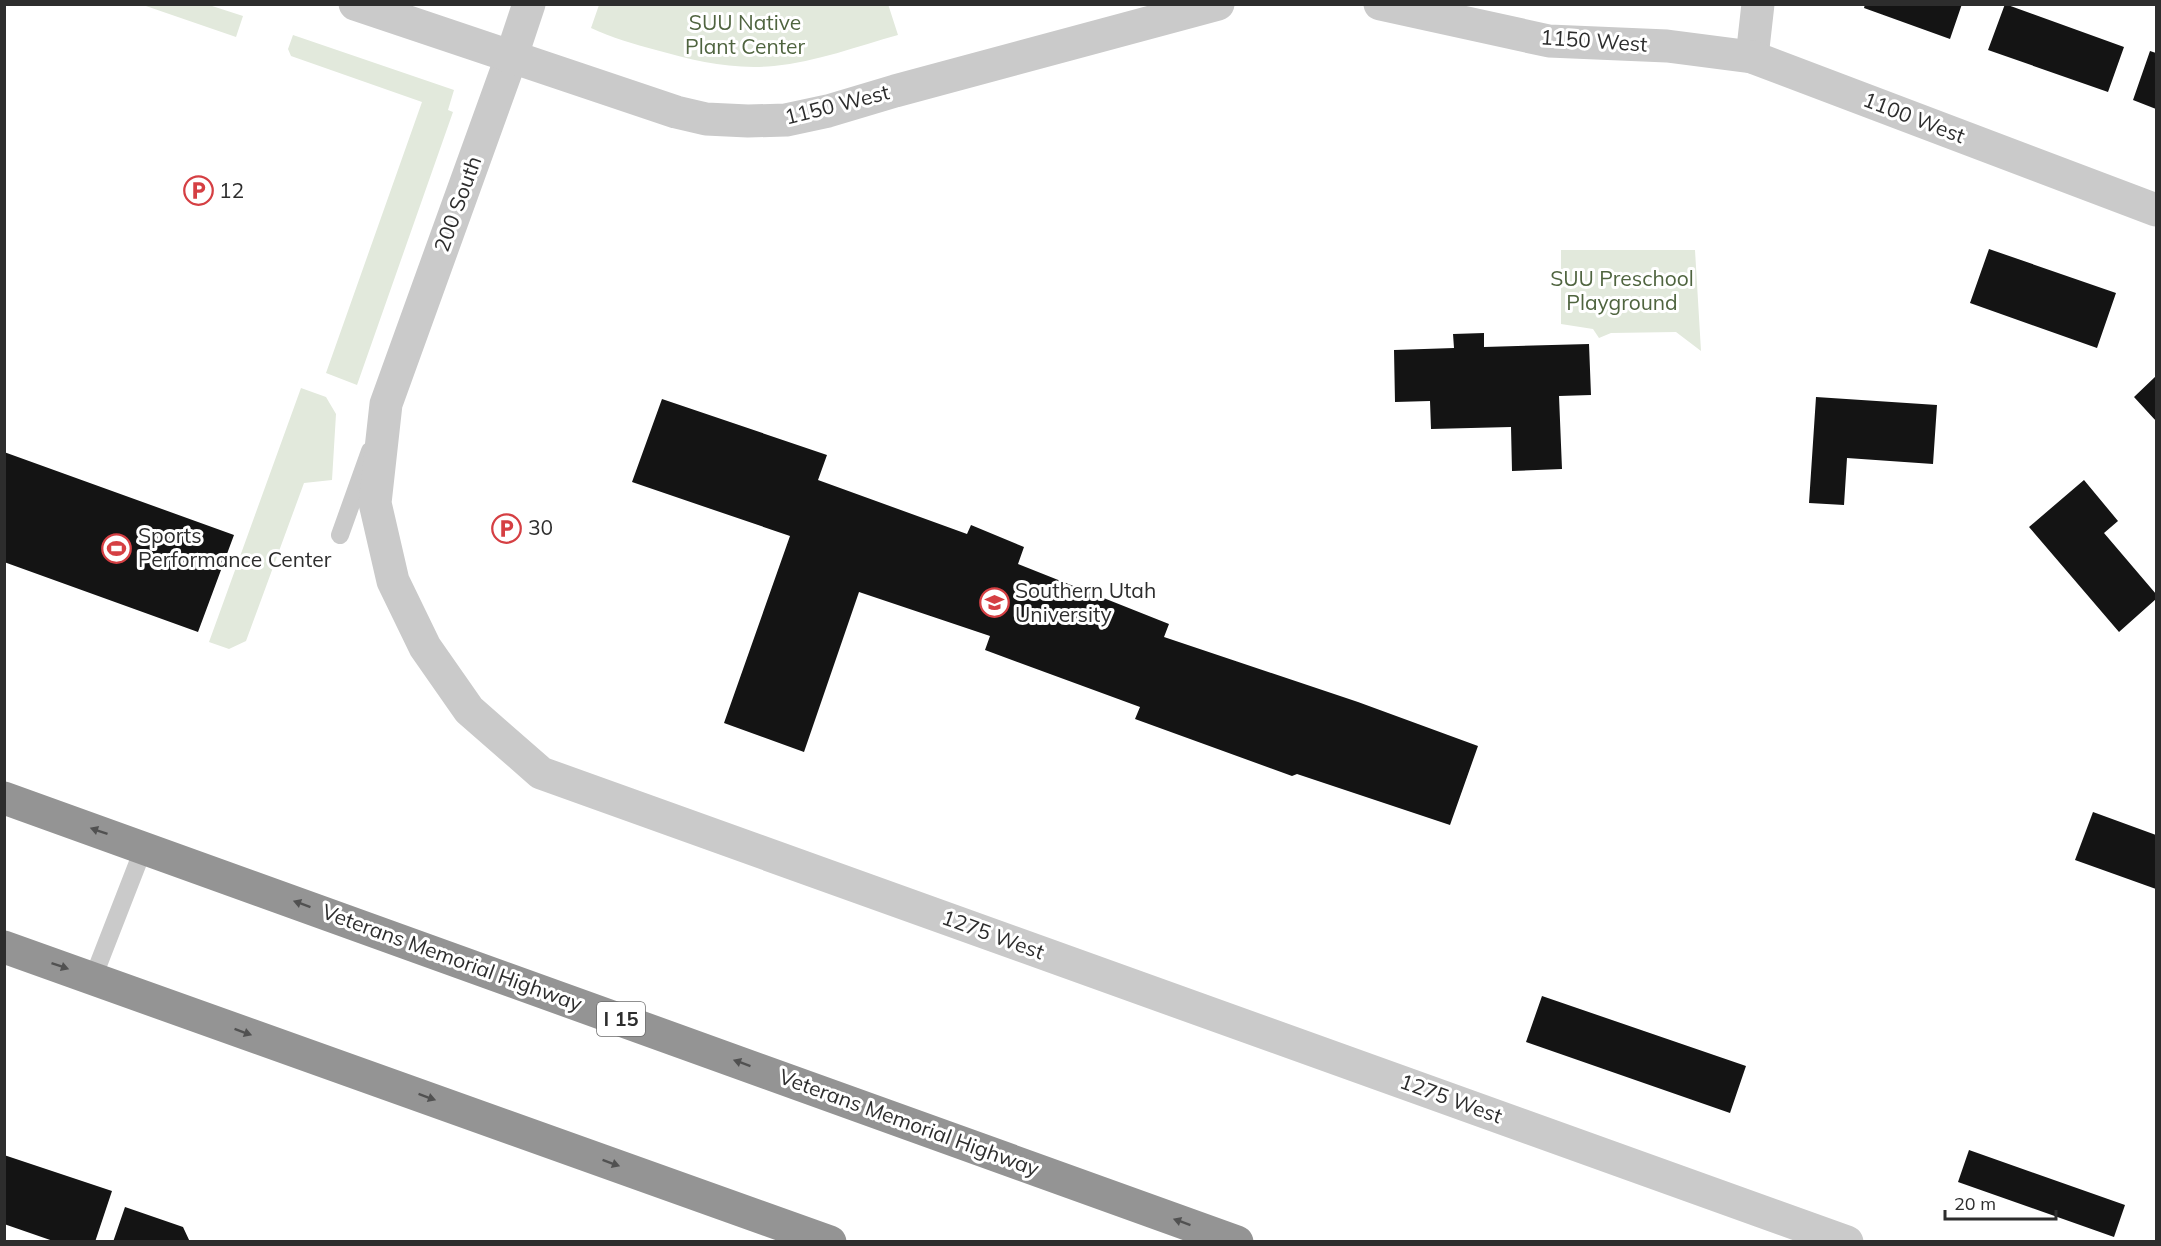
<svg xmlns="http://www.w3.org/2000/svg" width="2161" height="1246" viewBox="0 0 2161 1246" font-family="Mulish,sans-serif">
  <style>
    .green { fill: #e2e9dc }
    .building { fill: #141414 }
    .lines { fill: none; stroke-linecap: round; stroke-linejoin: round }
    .service { stroke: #cacaca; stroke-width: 18 }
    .minor { stroke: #cacaca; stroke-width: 33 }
    .tertiary { stroke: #cacaca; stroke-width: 33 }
    .motorway { stroke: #949494; stroke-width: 33 }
    .oneway { fill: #515151 }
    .labels { text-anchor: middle; stroke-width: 6; stroke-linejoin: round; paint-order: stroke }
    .shield { fill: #fff; stroke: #6c6c6c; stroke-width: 1.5 }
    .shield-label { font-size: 20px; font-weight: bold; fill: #2d2d2d }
    .park-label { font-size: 21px; fill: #4f643f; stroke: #fff }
    .street-label { font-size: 21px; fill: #2d2d2d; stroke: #fff }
    .poi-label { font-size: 21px; fill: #2d2d2d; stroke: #fff; text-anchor: start }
  </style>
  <rect width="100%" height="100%" fill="#fff"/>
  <path class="green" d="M888 4 898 35C858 46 816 62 774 66 733 70 695 61 656 50 634 44 612 38 591 28L599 5Z
    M143 5H209L243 16 236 37Z
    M293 35 454 90 448 110 453 112 357 385 326 373 422 102 291 56 288 49Z
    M1561 250H1695L1701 351 1676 332 1611 333 1599 338 1593 329 1561 324Z
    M301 388 326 397 336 414 332 480 304 483 246 641 229 649 209 642Z"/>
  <path class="building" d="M1865 4H1962L1950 39 1864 8Z
    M2005 4 2124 47 2108 92 1988 50Z
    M2150 51 2156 53V109L2133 100Z
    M1989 249 2116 293 2097 348 1970 303Z
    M1484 333V347L1589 344 1591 395 1559 396 1562 469 1512 471 1511 427 1431 429 1430 401 1395 402 1394 350 1454 348 1453 334Z
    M2156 376V421L2134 397Z
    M1816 397 1937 405 1933 464 1847 458 1844 505 1809 503Z
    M662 399 827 455 818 480 967 534 971 525 1024 547 1018 564 1169 624 1164 637 1358 702 1478 746 1450 825 1297 774 1292 776 1135 719 1140 707 985 650 990 636 859 592 804 752 724 723 790 536 632 482Z
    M4 452 234 535 198 632 4 562Z
    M2084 480 2118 521 2104 533 2156 594V599L2119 632 2029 527Z
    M2093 812 2156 835V889L2075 860Z
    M1542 996 1746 1066 1730 1113 1526 1042Z
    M1969 1150 2125 1205 2114 1237 1958 1182Z
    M4 1155 112 1191 95 1242H56L4 1224Z
    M125 1207 183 1227 190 1242H113Z"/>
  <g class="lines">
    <path class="service" d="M340 535 370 451
      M93 978 144 847"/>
    <path class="minor" d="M1752 57 1758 4
      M511 58 386 404 375 503 393 581 425 647 469 710 541 773 1847 1242"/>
    <path class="tertiary" d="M355 4 676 112 706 119 748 121 786 120 828 111 895 91 1218 4
      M1380 4 1549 41 1667 46 1752 57 2156 210
      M511 58 529 4"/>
    <path class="motorway" d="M4 798 1237 1242
      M4 947 830 1242"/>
  </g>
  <defs><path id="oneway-solid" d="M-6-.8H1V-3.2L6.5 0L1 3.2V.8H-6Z" transform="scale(1.5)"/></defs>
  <g class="oneway">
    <use href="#oneway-solid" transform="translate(99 831) rotate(-161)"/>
    <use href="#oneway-solid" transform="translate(302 904) rotate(-160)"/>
    <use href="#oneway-solid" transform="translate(60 966) rotate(19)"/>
    <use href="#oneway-solid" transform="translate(243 1032) rotate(20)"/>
    <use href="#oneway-solid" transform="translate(742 1063) rotate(-160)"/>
    <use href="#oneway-solid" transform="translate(427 1097) rotate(20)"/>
    <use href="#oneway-solid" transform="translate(611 1163) rotate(20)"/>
    <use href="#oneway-solid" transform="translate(1182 1222) rotate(-160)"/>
  </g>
  <defs>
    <symbol id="parking-ring" viewBox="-11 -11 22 22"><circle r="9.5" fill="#fff" stroke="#d53f43" stroke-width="1.5"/><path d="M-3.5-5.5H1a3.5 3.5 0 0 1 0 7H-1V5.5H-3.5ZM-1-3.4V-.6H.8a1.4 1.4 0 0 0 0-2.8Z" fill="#d53f43"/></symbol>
    <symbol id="stadium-ring" viewBox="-11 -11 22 22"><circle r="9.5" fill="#fff" stroke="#d53f43" stroke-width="1.5"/><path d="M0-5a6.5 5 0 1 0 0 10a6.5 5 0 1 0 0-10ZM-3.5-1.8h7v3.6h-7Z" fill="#d53f43"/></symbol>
    <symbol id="university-ring" viewBox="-11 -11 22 22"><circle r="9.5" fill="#fff" stroke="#d53f43" stroke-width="1.5"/><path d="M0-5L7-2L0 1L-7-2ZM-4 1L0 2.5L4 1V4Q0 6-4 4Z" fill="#d53f43"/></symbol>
  </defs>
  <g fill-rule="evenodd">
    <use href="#parking-ring" x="182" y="174" width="33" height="33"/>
    <use href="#parking-ring" x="490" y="512" width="33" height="33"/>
    <use href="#stadium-ring" x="100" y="532" width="33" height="33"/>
    <use href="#university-ring" x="978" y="586" width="33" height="33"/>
  </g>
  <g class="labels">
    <rect class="shield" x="597" y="1002" width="48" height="34" rx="4.5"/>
    <g class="shield-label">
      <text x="621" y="1026">I 15</text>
    </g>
    <g class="park-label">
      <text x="745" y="30">SUU Native<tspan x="745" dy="24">Plant Center</tspan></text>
      <text x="1622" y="286">SUU Preschool<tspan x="1622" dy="24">Playground</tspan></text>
    </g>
    <g class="street-label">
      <text transform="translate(1594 41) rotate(4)" y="7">1150 West</text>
      <text transform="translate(837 105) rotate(-14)" y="7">1150 West</text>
      <text transform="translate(1914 118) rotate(21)" y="7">1100 West</text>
      <text transform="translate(458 204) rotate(-70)" y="7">200 South</text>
      <text transform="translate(993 935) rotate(20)" y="7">1275 West</text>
      <text transform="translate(452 958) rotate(20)" y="7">Veterans Memorial Highway</text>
      <text transform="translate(1451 1099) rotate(20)" y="7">1275 West</text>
      <text transform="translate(909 1123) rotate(20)" y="7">Veterans Memorial Highway</text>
    </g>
    <g class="poi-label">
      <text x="219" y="198">12</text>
      <text x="528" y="535">30</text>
      <text x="138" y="543">Sports<tspan x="138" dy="24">Performance Center</tspan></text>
      <text x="1015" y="598">Southern Utah<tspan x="1015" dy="24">University</tspan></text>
    </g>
  </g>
  <rect width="2161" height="1246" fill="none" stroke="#2d2d2d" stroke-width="12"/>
  <path d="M1945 1210v9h111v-9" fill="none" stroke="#2d2d2d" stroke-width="3"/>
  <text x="1954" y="1210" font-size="18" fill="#2d2d2d" stroke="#ffffff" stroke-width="4.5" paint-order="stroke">20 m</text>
</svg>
